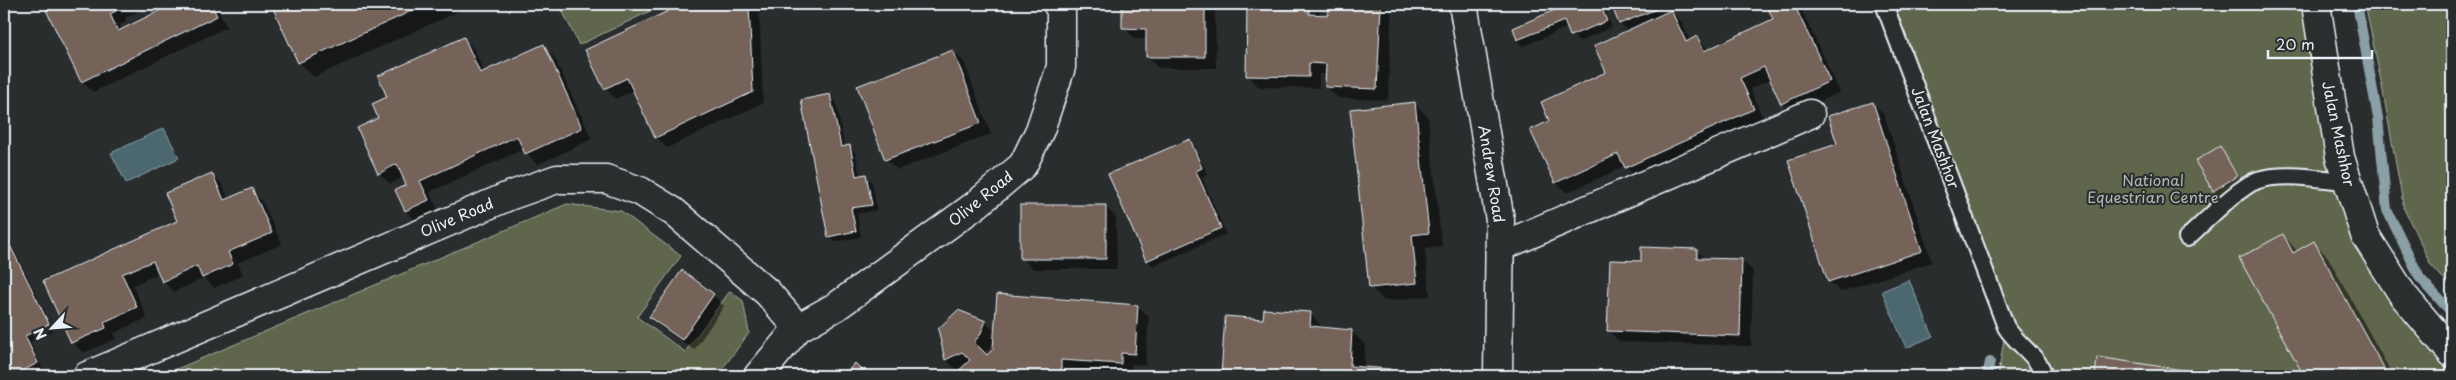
<svg xmlns="http://www.w3.org/2000/svg" width="2456" height="380" viewBox="0 0 2456 380" font-family="'Playpen Sans',sans-serif">
  <style>
    .green { fill: #60664c; stroke: #a4aca2 }
    .water { fill: #4c6870; stroke: #8a9fa6 }
    .shadow { fill: #0007; fill-rule: evenodd }
    .lines { fill: none; stroke-linecap: round; stroke-linejoin: round }
    .stream { stroke: #8a9fa6; stroke-width: 10 }
    .building { fill: #74645a; stroke: #e8f1f8 }
    .service-casing { stroke: #e8f1f8; stroke-width: 20 }
    .minor-casing { stroke: #e8f1f8; stroke-width: 31 }
    .path { stroke: #e8f1f8; stroke-width: 3; stroke-dasharray: 1 4; stroke-linecap: butt }
    .service { stroke: #2a2d2e; stroke-width: 16 }
    .minor { stroke: #2a2d2e; stroke-width: 28 }
    .labels { text-anchor: middle; stroke-width: 4; stroke-linejoin: round; paint-order: stroke }
    .street-label { font-size: 15px; fill: #e8f1f8; stroke: #2a2d2e }
    .park-label { font-size: 15px; fill: #b2b9b3; stroke: #2a2d2e }
  </style>
  <rect width="100%" height="100%" fill="#2a2d2e"/>
  <filter id="ink" filterUnits="userSpaceOnUse"><feTurbulence type="fractalNoise" baseFrequency=".02" numOctaves="2"/><feDisplacementMap in="SourceGraphic" scale="10" xChannelSelector="R" yChannelSelector="G"/><feConvolveMatrix kernelMatrix="1 2 1 2 8 2 1 2 1" color-interpolation-filters="sRGB"/></filter>
  <g filter="url(#ink)">
    <path class="green" d="M559 4H665L579 45Z
      M1883 4H2313L2370 238 2452 356V376H1998L2006 327Z
      M2365 4H2452V288L2431 265 2404 209 2382 86Z
      M567 204 621 211 681 256 637 317 685 352 730 291 743 301 749 333 717 376H160Z"/>
    <path class="water" d="M164 128 179 158 126 183 111 153Z
      M1909 280 1933 336 1906 348 1882 291Z"/>
    <path class="shadow" d="M63 4H152L125 18 126 22 120 25 122 30 176 4H215L227 27 93 92 82 81 48 11Z
      M272 4H475L314 77 299 62Z
      M686 4H759L763 103 667 148 656 137 634 90 616 99 605 88 587 50Z
      M1123 4H1215L1216 68H1158L1147 57V39H1135L1124 27Z
      M1248 4H1320V15L1330 16V4H1392L1388 100 1338 98 1327 87V74H1319V88L1259 87 1248 76Z
      M1556 4H1602L1612 27 1578 42 1568 27 1524 46 1518 40 1514 29 1558 10Z
      M1612 4H1687L1671 11 1682 22 1690 41 1697 38 1709 50 1774 19 1767 4H1799L1840 92 1793 114 1782 103 1771 79 1750 89 1764 120 1637 179 1625 166 1567 193 1556 182 1551 121 1608 72 1628 31 1620 24Z
      M463 38 474 49 485 73 543 46 554 57 592 139 537 165 524 149 430 192 439 212 417 222 406 211 397 191 408 186 404 177 390 184 379 173 380 119 389 98Z
      M953 51 964 62 991 134 897 170 886 159Z
      M830 96 836 102 845 148 850 147 856 153 860 177 866 176 872 182 877 210 857 214 861 237 835 242 829 236Z
      M1873 103 1884 114 1932 262 1840 292 1829 281 1838 145Z
      M1415 104 1428 117 1442 247 1425 249 1430 296 1384 301 1371 287Z
      M1189 140 1195 146 1207 174 1202 177 1226 234 1153 266 1147 260Z
      M2219 148 2243 182 2220 196 2214 190Z
      M212 174 223 185 229 200 251 190 262 201 282 244 238 263 243 275 214 288 204 278 174 292 163 281 160 273 133 285 147 318 114 333 116 339 83 353 72 342 45 282 179 222Z
      M1105 206 1116 217 1117 269H1033L1022 258Z
      M4 229 54 330 30 342 43 370 30 376H4Z
      M2283 235 2298 252 2314 243 2328 257 2393 376H2305L2241 258Z
      M1696 250 1706 259 1742 260 1753 271 1751 346 1620 342 1609 331 1643 262Z
      M713 295 724 306 694 350 662 328 651 317Z
      M1138 306 1149 317 1145 365 1132 364 1131 375 1071 370V376H954L959 372 946 360 939 329 985 322 996 332ZM995 337 994 350 987 357 984 353 991 347Z
      M1310 313 1324 329 1352 331 1365 345 1364 368 1390 370 1396 376H1222L1226 318 1264 321Z
      M2099 359 2209 376H2210H2096Z"/>
    <g class="lines">
      <path class="stream" d="M2357 4 2378 118 2387 210 2420 278 2452 313
        M1987 376 1990 362"/>
    </g>
    <path class="building" d="M60 4H122L114 7 116 11 110 14 118 31 173 4H211L217 16 81 82 46 10Z
      M271 4H427L298 63Z
      M683 4H749L753 92 655 138 627 78 604 89 585 50Z
      M1122 4H1205V57H1146V29L1122 28Z
      M1247 4H1309V14L1328 15 1329 4H1381L1377 89 1325 87 1326 64 1309 63V77L1246 76Z
      M1554 4H1600L1607 21 1570 36 1564 21 1517 40 1513 28 1557 9Z
      M1611 4H1669L1619 24Z
      M1766 4H1794L1830 81 1781 104 1764 67 1740 78 1754 109 1625 168 1618 154 1555 183 1530 130 1549 121 1541 102 1606 72 1594 46 1671 10 1686 42 1697 36 1704 51 1773 19Z
      M464 37 480 73 544 44 582 128 525 154 517 136 420 181 429 200 405 211 395 190 406 185 397 164 378 174 357 128 378 118 372 104 387 97 378 76Z
      M953 50 981 123 885 160 857 86Z
      M830 94 841 147 850 145 856 176 866 174 872 205 851 208 856 231 828 237 801 100Z
      M1415 102 1429 233 1412 235 1417 283 1369 288 1350 109Z
      M1873 102 1922 251 1828 282 1788 160 1837 144 1828 116Z
      M1190 139 1202 168 1196 171 1221 228 1146 261 1108 174Z
      M2220 146 2237 176 2213 191 2195 161Z
      M212 173 224 200 252 188 272 233 228 252 233 264 202 278 197 266 162 282 153 261 122 274 137 307 104 322 106 328 71 343 43 281 177 221 165 193Z
      M1020 205H1106V259H1020Z
      M4 233 49 324 25 336 38 363 12 376H4Z
      M2283 234 2293 253 2314 241 2388 376H2357L2354 370 2343 376H2304L2239 258Z
      M1641 247 1697 249V258L1742 259 1740 336 1607 331 1610 260 1641 261Z
      M682 270 714 294 682 340 649 317Z
      M997 294 1138 305 1135 354 1121 353V364L1061 360V376H953L970 360 962 352 945 360 938 329 958 310 986 321 980 335 974 342 987 355 993 349Z
      M1264 309 1311 312 1310 326 1352 330 1350 366 1390 369V376H1221L1225 316 1263 319Z
      M2097 357 2210 374 2209 376H2095Z
      M855 363 868 376H843Z"/>
    <g class="lines">
      <defs>
        <path id="service" d="M1884 4 2006 327C2017 345 2039 356 2044 376
          M2187 238C2204 223 2238 187 2258 180 2285 172 2319 179 2346 181"/>
        <path id="minor" d="M1463 4 1500 220 1498 376
          M2316 4 2340 157 2365 235 2403 295 2452 353
          M1500 247 1810 114
          M87 376 509 196 557 179H606L640 191 674 212 768 293 798 328
          M758 376 798 328 837 306 977 204 1023 165 1040 130 1061 67V10L1057 4"/>
      </defs>
      <use href="#service" class="service-casing"/>
      <use href="#minor" class="minor-casing"/>
      <path class="path" d="M1998 376 2000 362"/>
      <use href="#service" class="service"/>
      <use href="#minor" class="minor"/>
    </g>
  </g>
  <g class="labels">
    <g class="street-label">
      <text transform="translate(2338 134) rotate(78)" y="5">Jalan Mashhor</text>
      <text transform="translate(1935 138) rotate(69)" y="5">Jalan Mashhor</text>
      <text transform="translate(1491 174) rotate(81)" y="5">Andrew Road</text>
      <text transform="translate(981 199) rotate(-39)" y="5">Olive Road</text>
      <text transform="translate(457 218) rotate(-23)" y="5">Olive Road</text>
    </g>
    <g class="park-label">
      <text x="2153" y="186">National<tspan x="2153" dy="17">Equestrian Centre</tspan></text>
    </g>
  </g>
  <rect width="2456" height="380" fill="none" stroke="#2a2d2e" stroke-width="20"/>
  <rect x="10" y="10" width="2436" height="360" fill="none" stroke="#e8f1f8" stroke-width="2" filter="url(#ink)"/>
  <g transform="translate(52 328) rotate(244)" stroke="#2a2d2e" stroke-width="4" paint-order="stroke">
  <path d="M0-4L9 19L0 12L-9 19Z" fill="#e8f1f8"/>
  <text y="-8" font-size="14" font-weight="bold" text-anchor="middle" fill="#e8f1f8">N</text>
  </g>
  <path d="M2268 50v8h104v-8" fill="none" stroke="#e8f1f8" stroke-width="2.5"/>
  <text x="2276" y="50" font-size="15" fill="#e8f1f8" stroke="#2a2d2e" stroke-width="4" paint-order="stroke">20 m</text>
</svg>
